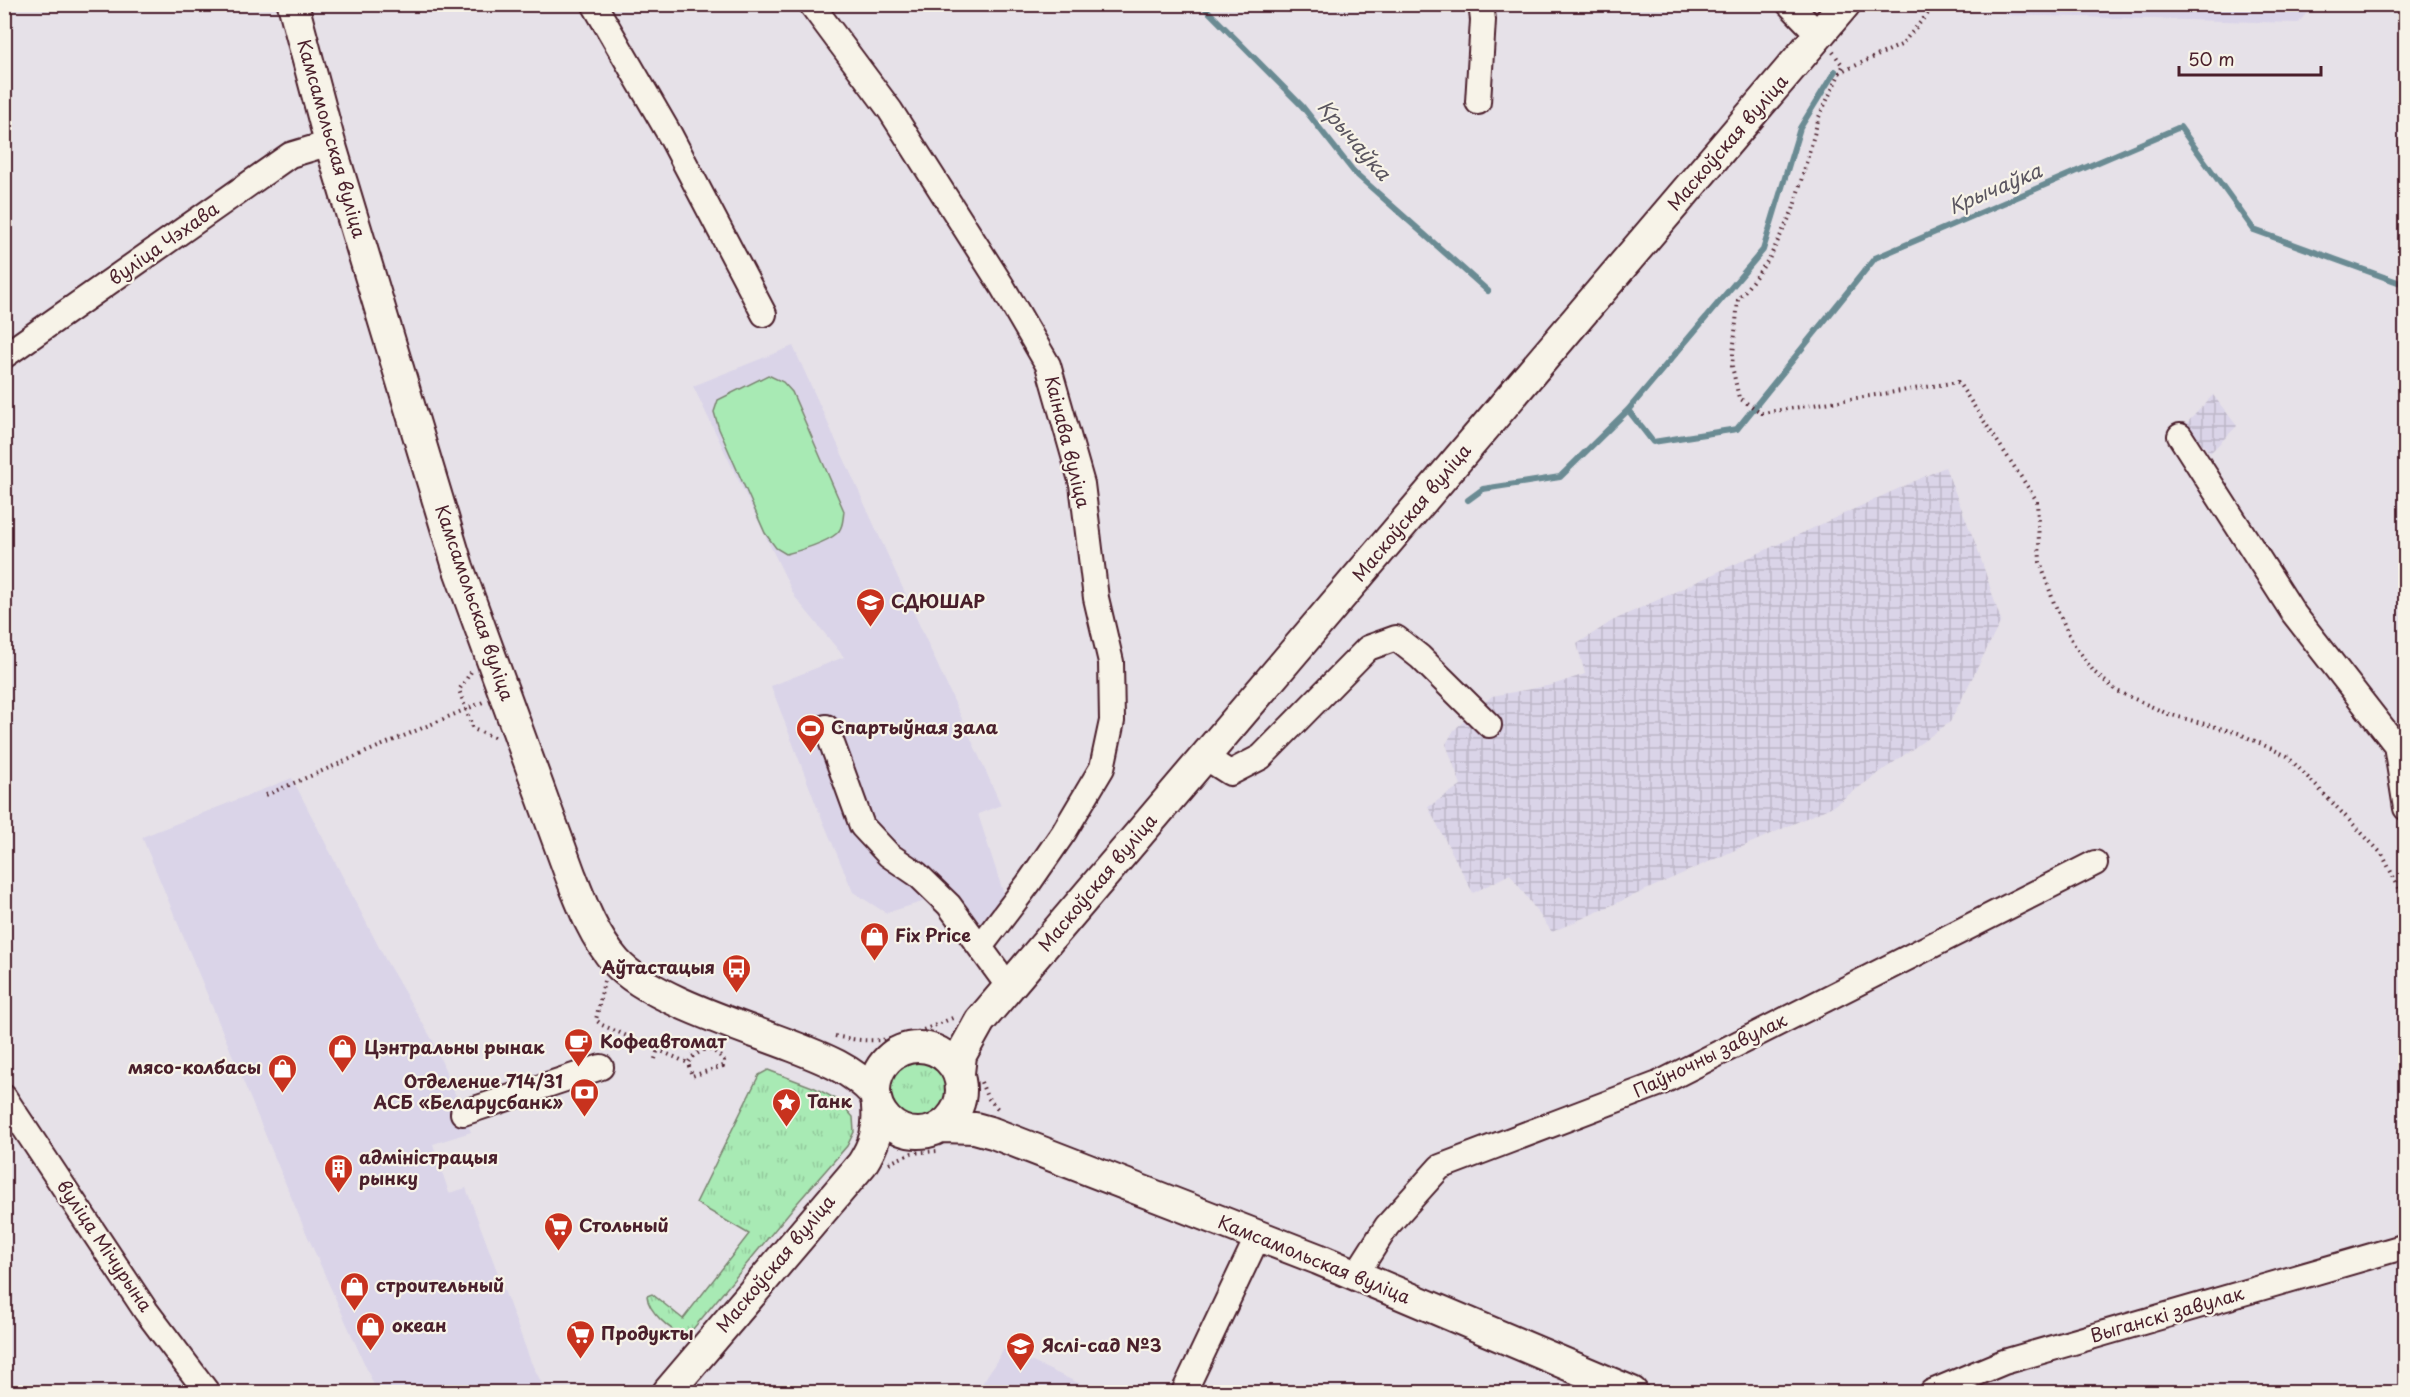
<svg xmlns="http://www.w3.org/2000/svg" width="2410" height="1397" viewBox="0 0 2410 1397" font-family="'Playpen Sans',sans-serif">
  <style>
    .built { fill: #dad4e8 }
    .industrial { fill: url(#industrial-grid) }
    .grass { fill: url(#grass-tufts); stroke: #798470; stroke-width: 1.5 }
    .pitch { fill: #a8eab4; stroke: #798470; stroke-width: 1.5 }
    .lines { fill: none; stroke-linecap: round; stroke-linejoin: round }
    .stream { stroke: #6b8b93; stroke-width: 6 }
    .minor-casing { stroke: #4a1f2b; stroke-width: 28 }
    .major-casing { stroke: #4a1f2b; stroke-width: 34 }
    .path { stroke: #4a1f2b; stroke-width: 4; stroke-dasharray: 1.5 4.5; stroke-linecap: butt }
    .minor { stroke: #f7f3e8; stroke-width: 24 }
    .major { stroke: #f7f3e8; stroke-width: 30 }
    .labels { text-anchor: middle; stroke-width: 4.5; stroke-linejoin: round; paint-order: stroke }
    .street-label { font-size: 18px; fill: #4a1f2b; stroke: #f7f3e8 }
    .poi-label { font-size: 18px; font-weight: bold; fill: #4a1f2b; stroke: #f7f3e8; text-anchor: start }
    .water-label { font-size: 20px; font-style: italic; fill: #5a555f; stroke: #f7f3e8 }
  </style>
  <defs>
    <pattern id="industrial-grid" width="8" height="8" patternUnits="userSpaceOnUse" patternTransform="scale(1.5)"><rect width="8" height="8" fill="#dad4e8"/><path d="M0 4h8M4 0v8" fill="none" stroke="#bdb6c7"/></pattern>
    <pattern id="grass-tufts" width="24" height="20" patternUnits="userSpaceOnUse" patternTransform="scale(1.5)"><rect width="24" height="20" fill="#a8eab4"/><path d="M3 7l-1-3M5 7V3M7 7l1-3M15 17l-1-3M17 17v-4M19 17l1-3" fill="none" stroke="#92c89b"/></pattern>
  </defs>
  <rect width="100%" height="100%" fill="#e6e1e8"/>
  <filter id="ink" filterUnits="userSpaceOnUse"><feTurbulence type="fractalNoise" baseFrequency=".0167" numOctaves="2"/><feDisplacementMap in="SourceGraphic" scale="12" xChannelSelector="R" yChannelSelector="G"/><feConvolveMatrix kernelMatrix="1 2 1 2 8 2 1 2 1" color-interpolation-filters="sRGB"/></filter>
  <g filter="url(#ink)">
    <path class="built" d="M1996 5H2314L2298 23 2008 15Z
      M793 346 1001 805 978 814 1006 901 960 942 932 899 886 913 853 892 817 807 771 686 844 657 795 597 693 386Z
      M292 778 385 959 433 1041 471 1132 433 1144 449 1193 466 1188 531 1362 546 1392H377L304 1228 142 837Z
      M1004 1349 1098 1392H977Z"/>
    <path class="industrial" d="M2213 395 2237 426 2210 453 2186 424Z
      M1945 467 1978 550 2001 621 1950 722 1833 806 1552 932 1510 874 1473 893 1428 807 1461 785 1446 744 1454 730 1492 696 1552 685 1585 674 1577 644 1612 621Z"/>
    <path class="grass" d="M891 1091a28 28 0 1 1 56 0a28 28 0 1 1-56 0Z
      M768 1070 815 1088 838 1100 853 1117 854 1132 847 1146 792 1209 693 1329 684 1335C670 1331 648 1311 647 1296L652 1294 683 1319 749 1234 696 1203 759 1075Z"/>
    <path class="pitch" d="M768 375 783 382 792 392 844 511C843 518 843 529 836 534 827 542 799 551 786 554L776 548 765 533 719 429 714 412 718 400Z"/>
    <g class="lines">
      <path class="stream" d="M1201 4 1302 106 1354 172 1488 291
        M1628 410 1653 442 1737 429 1875 258 2180 127 2254 230 2406 285
        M1468 500 1483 489 1560 477 1628 410 1763 250 1800 128 1835 71"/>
      <defs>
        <path id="minor" d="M594 4 670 135 764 314
          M811 4 890 110 1002 286 1048 365 1082 484 1096 598 1111 662 1112 721 1102 768 1064 832 1028 884 980 947
          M1789 4 1820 36
          M1478 102 1483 20 1481 4
          M4 356 290 155 330 143
          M2180 436 2294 614 2396 745 2406 808
          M826 727 862 826 889 855 917 874 949 905 1009 987
          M1205 757 1230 773 1261 757 1368 648 1396 638 1420 657 1489 725
          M4 1097 146 1311 207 1392
          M463 1113 601 1067
          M1355 1276 1387 1226 1440 1167 1658 1084 2095 863
          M1184 1392 1258 1236
          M1932 1392 2004 1362 2406 1246"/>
        <path id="major" d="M293 4 330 143 458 567 570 874C582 905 594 937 616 962 648 998 746 1028 792 1046 823 1058 852 1069 874 1093
          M875 1090a43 43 0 1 1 86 0a43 43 0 1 1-86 0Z
          M959 1073 961 1055 980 1021 1845 4
          M942 1127 975 1128 993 1133 1318 1259 1632 1392
          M668 1392 862 1164C874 1145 879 1130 877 1107"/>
      </defs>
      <use href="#minor" class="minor-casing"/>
      <use href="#major" class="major-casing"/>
      <path class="path" d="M1833 52 1843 66 1819 117 1793 210 1769 259 1738 300 1732 366 1739 398 1762 413 1958 382 2037 501 2040 562 2054 603 2073 643 2094 672 2117 691 2168 714 2238 733 2287 756 2382 854 2406 902
        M1839 73 1901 45 1936 4
        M471 672 459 690 473 729 496 738
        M266 795 483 702
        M604 981 596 1020 602 1025 688 1063
        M835 1036C884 1047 910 1036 955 1017
        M703 1050C713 1049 718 1053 724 1061L723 1066 692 1076 688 1063 692 1057Z
        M655 1059 658 1049
        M981 1082 987 1097 998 1109
        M889 1163 912 1153 937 1151"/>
      <use href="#minor" class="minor"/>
      <use href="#major" class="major"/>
    </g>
  </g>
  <defs>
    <symbol id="school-pin" viewBox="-11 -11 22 30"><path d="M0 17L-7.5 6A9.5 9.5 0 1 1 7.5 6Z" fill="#c8321e" stroke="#f7f3e8"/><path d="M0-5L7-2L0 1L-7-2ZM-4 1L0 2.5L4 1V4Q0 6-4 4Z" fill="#fff"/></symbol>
    <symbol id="stadium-pin" viewBox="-11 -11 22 30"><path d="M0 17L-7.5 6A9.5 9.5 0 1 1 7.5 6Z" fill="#c8321e" stroke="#f7f3e8"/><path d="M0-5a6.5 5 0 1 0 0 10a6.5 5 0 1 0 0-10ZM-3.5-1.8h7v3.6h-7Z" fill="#fff"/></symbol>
    <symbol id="shop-pin" viewBox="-11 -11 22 30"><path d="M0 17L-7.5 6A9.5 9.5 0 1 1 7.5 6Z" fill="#c8321e" stroke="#f7f3e8"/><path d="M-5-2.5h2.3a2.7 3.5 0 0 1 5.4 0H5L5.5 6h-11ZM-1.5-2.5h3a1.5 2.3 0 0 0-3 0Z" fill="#fff"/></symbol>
    <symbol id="bus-pin" viewBox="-11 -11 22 30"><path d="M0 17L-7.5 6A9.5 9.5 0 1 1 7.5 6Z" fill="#c8321e" stroke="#f7f3e8"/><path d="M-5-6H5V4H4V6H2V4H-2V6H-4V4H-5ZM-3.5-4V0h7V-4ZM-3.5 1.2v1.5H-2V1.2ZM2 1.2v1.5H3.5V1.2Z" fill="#fff"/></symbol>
    <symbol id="cafe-pin" viewBox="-11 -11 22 30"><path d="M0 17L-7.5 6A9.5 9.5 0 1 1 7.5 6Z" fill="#c8321e" stroke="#f7f3e8"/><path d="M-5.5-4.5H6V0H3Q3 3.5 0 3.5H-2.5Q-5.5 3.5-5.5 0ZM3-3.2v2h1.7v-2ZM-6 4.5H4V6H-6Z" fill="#fff"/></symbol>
    <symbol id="bank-pin" viewBox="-11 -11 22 30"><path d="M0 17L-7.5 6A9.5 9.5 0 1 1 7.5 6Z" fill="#c8321e" stroke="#f7f3e8"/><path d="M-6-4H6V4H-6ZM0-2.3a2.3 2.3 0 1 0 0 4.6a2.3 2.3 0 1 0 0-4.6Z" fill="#fff"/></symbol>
    <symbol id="sight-pin" viewBox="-11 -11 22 30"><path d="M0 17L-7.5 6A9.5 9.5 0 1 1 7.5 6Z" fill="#c8321e" stroke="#f7f3e8"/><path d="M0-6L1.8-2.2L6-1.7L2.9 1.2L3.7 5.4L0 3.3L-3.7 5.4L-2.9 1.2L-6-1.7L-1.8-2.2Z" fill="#fff"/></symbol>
    <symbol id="building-pin" viewBox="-11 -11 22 30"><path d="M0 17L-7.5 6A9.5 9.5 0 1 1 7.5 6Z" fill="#c8321e" stroke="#f7f3e8"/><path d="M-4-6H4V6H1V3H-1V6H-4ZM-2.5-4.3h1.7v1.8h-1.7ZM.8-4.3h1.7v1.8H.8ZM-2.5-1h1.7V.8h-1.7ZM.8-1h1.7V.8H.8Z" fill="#fff"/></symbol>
    <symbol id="supermarket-pin" viewBox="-11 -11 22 30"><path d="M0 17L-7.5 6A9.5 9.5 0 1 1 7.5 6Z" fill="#c8321e" stroke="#f7f3e8"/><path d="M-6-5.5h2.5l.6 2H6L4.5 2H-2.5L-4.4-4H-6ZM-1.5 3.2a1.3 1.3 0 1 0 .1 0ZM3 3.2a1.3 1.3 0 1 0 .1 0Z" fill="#fff"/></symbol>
  </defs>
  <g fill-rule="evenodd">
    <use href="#school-pin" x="854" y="586" width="33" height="45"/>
    <use href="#stadium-pin" x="794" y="712" width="33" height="45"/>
    <use href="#shop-pin" x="858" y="920" width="33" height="45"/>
    <use href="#bus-pin" x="720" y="952" width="33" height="45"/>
    <use href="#cafe-pin" x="562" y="1026" width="33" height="45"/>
    <use href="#shop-pin" x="326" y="1032" width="33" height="45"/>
    <use href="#shop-pin" x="266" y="1052" width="33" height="45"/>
    <use href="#bank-pin" x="568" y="1076" width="33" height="45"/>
    <use href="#sight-pin" x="770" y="1086" width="33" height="45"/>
    <use href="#building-pin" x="322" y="1152" width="33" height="45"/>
    <use href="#supermarket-pin" x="542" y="1210" width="33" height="45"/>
    <use href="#shop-pin" x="338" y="1270" width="33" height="45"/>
    <use href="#shop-pin" x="354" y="1310" width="33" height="45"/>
    <use href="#supermarket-pin" x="564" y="1318" width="33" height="45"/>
    <use href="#school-pin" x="1004" y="1330" width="33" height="45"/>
  </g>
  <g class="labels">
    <g class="street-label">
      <text transform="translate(331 139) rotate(74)" y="6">Камсамольская вуліца</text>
      <text transform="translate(1728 143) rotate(-49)" y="6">Маскоўская вуліца</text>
      <text transform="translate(164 244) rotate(-35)" y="6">вуліца Чэхава</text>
      <text transform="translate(1067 442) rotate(76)" y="6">Каінава вуліца</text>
      <text transform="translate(1412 513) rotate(-50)" y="6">Маскоўская вуліца</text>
      <text transform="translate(474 603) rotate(71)" y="6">Камсамольская вуліца</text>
      <text transform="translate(1098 883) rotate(-50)" y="6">Маскоўская вуліца</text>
      <text transform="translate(1710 1056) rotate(-26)" y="6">Паўночны завулак</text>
      <text transform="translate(104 1246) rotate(56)" y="6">вуліца Мічурына</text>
      <text transform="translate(1314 1260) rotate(22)" y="6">Камсамольская вуліца</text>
      <text transform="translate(776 1264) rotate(-50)" y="6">Маскоўская вуліца</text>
      <text transform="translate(2167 1315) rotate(-16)" y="6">Выганскі завулак</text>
    </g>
    <g class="poi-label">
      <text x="891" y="608">СДЮШАР</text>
      <text x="831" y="734">Спартыўная зала</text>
      <text x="895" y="942">Fix Price</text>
      <text x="715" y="974" text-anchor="end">Аўтастацыя</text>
      <text x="600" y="1048">Кофеавтомат</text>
      <text x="364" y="1054">Цэнтральны рынак</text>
      <text x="261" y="1074" text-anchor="end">мясо-колбасы</text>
      <text x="563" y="1088" text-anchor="end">Отделение 714/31<tspan x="563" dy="21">АСБ «Беларусбанк»</tspan></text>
      <text x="807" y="1108">Танк</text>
      <text x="359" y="1164">адміністрацыя<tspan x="359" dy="21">рынку</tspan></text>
      <text x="579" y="1232">Стольный</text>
      <text x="376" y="1292">строительный</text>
      <text x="392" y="1332">океан</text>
      <text x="601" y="1340">Продукты</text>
      <text x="1042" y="1352">Яслі-сад №3</text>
    </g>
    <g class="water-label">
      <text transform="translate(1354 140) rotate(49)" y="7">Крычаўка</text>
      <text transform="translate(1995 189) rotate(-23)" y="7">Крычаўка</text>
    </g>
  </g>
  <rect width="2410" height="1397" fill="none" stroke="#f7f3e8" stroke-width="24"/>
  <rect x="12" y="12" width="2386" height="1373" fill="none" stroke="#4a1f2b" stroke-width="2" filter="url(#ink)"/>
  <path d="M2179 66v9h142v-9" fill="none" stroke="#4a1f2b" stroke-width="3"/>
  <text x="2188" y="66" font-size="18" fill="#4a1f2b" stroke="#f7f3e8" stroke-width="4.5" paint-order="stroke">50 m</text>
</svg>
